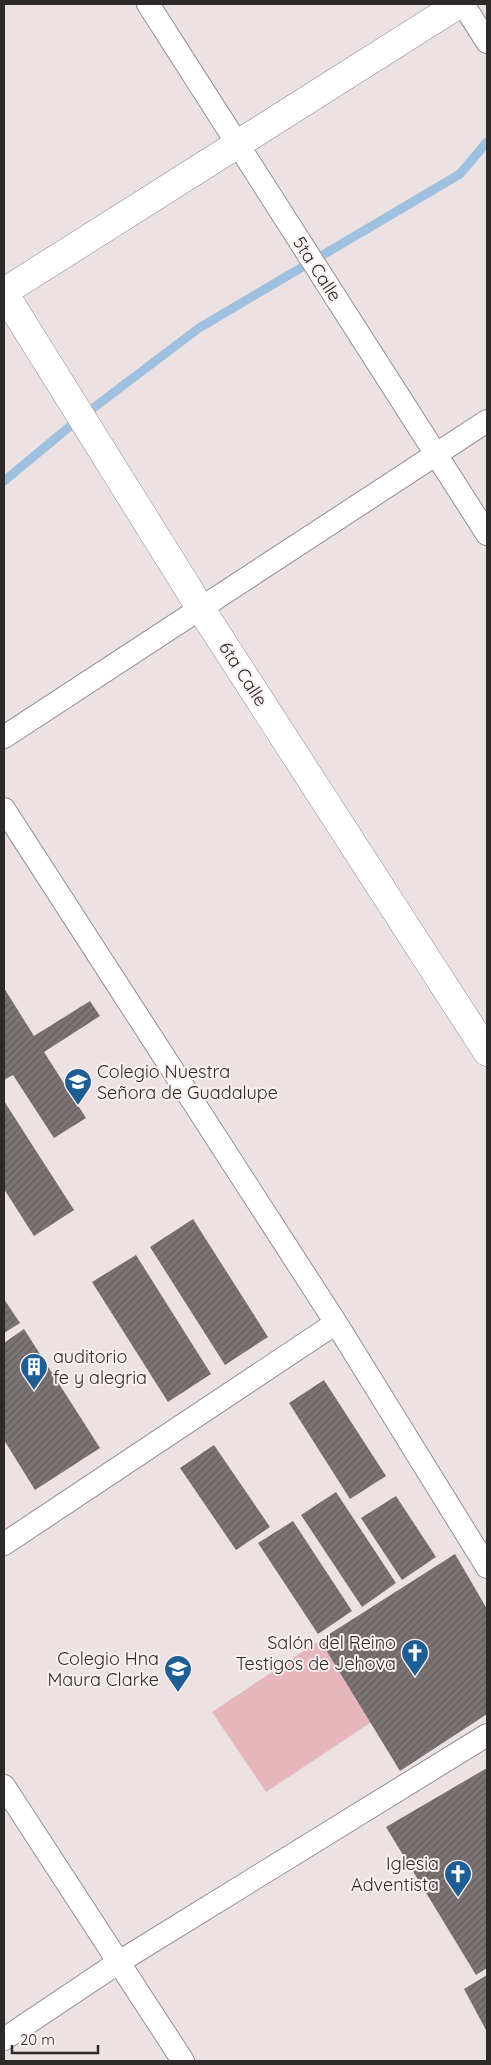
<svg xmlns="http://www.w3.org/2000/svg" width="491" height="2065" viewBox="0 0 491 2065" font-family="Quicksand,sans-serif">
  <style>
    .garden { fill: #e5b6bb }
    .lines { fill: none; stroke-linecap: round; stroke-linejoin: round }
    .stream { stroke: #a0c0e0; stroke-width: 9 }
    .building { fill: url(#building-hatch) }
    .street-casing { stroke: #968d8e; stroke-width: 24 }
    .secondary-casing { stroke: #968d8e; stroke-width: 29 }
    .street { stroke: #fff; stroke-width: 22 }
    .secondary { stroke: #fff; stroke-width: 28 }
    .labels { text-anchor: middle; stroke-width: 4; stroke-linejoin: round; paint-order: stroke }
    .street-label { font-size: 18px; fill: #2e2a2a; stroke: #faf0f0 }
    .poi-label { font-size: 18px; fill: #2e2a2a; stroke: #faf0f0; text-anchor: end }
  </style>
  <defs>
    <pattern id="building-hatch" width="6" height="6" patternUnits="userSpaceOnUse" patternTransform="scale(1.25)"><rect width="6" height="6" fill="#7c7374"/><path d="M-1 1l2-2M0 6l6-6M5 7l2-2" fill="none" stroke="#665f5f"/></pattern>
  </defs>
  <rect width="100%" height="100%" fill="#ece2e3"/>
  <path class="garden" d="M320 1640 373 1721 266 1792 212 1712Z"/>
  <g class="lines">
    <path class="stream" d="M4 481 80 418 199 328 460 174 487 142"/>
  </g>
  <path class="building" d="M4 988 34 1036 90 1001 100 1016 44 1052 86 1118 54 1138 13 1075 4 1080Z
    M4 1101 74 1210 34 1236 4 1189Z
    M193 1219 268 1337 225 1365 150 1247Z
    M136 1255 211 1374 168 1402 92 1282Z
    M4 1299 20 1323 4 1333Z
    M24 1329 100 1448 35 1490 4 1440V1343Z
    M324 1380 386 1476 350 1499 289 1403Z
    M214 1445 270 1527 236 1550 180 1468Z
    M336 1492 396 1583 362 1607 301 1515Z
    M396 1496 436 1557 402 1580 361 1518Z
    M293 1521 352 1611 318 1634 258 1543Z
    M455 1554 487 1609V1714L400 1771 320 1640Z
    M487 1768V1968L476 1975 386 1827Z
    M487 1975V2032L464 1989Z"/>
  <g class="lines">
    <defs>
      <path id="street" d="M148 4 487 534
        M463 4 487 42
        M4 737 487 421
        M4 809 336 1323 487 1567
        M4 1544 336 1323
        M4 1786 183 2061
        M4 2039 119 1962 487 1735"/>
      <path id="secondary" d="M4 292 459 4
        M4 293 201 609 487 1052"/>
    </defs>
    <use href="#street" class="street-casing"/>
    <use href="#secondary" class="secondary-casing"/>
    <use href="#street" class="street"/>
    <use href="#secondary" class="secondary"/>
  </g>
  <defs>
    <symbol id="school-pin" viewBox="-11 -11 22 30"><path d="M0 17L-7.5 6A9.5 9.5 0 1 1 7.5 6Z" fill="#1e5e94" stroke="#faf0f0"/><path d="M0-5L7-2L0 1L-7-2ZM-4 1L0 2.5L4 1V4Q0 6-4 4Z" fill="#fff"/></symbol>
    <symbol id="building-pin" viewBox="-11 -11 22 30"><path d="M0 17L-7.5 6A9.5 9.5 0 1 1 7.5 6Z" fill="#1e5e94" stroke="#faf0f0"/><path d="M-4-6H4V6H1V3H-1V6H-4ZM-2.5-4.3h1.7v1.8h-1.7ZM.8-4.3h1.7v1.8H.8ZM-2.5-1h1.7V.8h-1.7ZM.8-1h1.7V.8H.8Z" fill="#fff"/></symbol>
    <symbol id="church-pin" viewBox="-11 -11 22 30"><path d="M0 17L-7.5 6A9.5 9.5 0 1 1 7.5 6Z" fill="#1e5e94" stroke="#faf0f0"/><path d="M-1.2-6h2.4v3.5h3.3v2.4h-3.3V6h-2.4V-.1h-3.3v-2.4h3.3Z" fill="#fff"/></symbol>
  </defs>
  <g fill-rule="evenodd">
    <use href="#school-pin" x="62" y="1066" width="32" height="43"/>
    <use href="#building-pin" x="18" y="1351" width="32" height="43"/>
    <use href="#church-pin" x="399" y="1637" width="32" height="43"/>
    <use href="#school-pin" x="162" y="1653" width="32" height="43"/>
    <use href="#church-pin" x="442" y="1858" width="32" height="43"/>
  </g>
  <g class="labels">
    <g class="street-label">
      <text transform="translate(317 269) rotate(57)" y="6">5ta Calle</text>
      <text transform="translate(243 674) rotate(57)" y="6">6ta Calle</text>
    </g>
    <g class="poi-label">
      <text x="97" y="1078" text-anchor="start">Colegio Nuestra<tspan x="97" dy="21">Señora de Guadalupe</tspan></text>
      <text x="53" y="1363" text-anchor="start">auditorio<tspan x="53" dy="21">fe y alegria</tspan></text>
      <text x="396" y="1649">Salón del Reino<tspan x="396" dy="21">Testigos de Jehova</tspan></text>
      <text x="159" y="1665">Colegio Hna<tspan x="159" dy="21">Maura Clarke</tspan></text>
      <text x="439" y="1870">Iglesia<tspan x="439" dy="21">Adventista</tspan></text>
    </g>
  </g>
  <rect width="491" height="2065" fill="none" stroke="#2e2a2a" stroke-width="10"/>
  <path d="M12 2045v8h86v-8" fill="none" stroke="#2e2a2a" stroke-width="2.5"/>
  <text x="20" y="2045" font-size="15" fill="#2e2a2a" stroke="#faf0f0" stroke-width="4" paint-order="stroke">20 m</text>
</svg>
